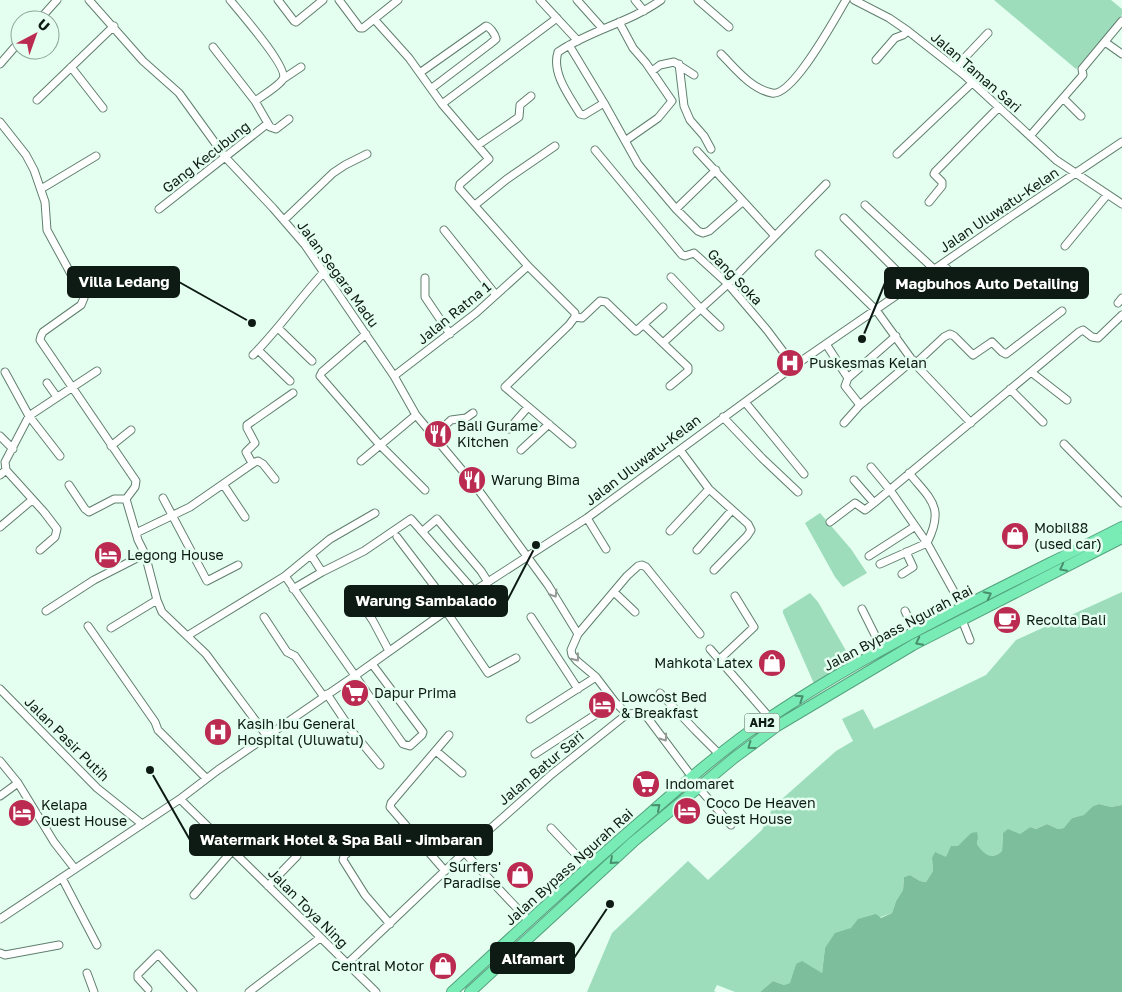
<svg xmlns="http://www.w3.org/2000/svg" width="1122" height="992" viewBox="0 0 1122 992" font-family="'Golos Text',sans-serif">
  <style>
    .green { fill: #9dddbc }
    .water { fill: #7dbe9d }
    .lines { fill: none; stroke-linecap: round; stroke-linejoin: round }
    .minor-casing { stroke: #607e6e; stroke-width: 9 }
    .highway-casing { stroke: #54a27d; stroke-width: 12 }
    .minor { stroke: #fff; stroke-width: 7 }
    .highway { stroke: #79ecb6; stroke-width: 10 }
    .oneway { stroke: #498e6d }
    .oneway2 { stroke: #939895 }
    .labels { text-anchor: middle; stroke-width: 5; stroke-linejoin: round; paint-order: stroke }
    .shield { fill: #e4fff0; stroke: #4e5f56; stroke-width: 1 }
    .shield-label { font-size: 12px; font-weight: bold; fill: #0e1a14 }
    .street-label { font-size: 14px; fill: #0e1a14; stroke: #e4fff0 }
    .poi-label { font-size: 14px; fill: #0e1a14; stroke: #e4fff0; text-anchor: start }
    .leader { fill: none; stroke: #0e1a14; stroke-width: 2 }
    .callout-dot { fill: #0e1a14; stroke: #e4fff0; stroke-width: 2 }
    .callout { fill: #0e1a14; stroke: #0e1a14; stroke-width: 2 }
    .callout-label { font-size: 15px; text-anchor: middle; font-weight: bold; fill: #fff }
  </style>
  <rect width="100%" height="100%" fill="#e4fff0"/>
  <path class="green" d="M994 0H1111L1122 9V15L1076 69Z
    M820 513 851 549 867 573 843 587 835 577 805 523Z
    M1122 592V805L1111 807 1099 804 1093 806 1085 815 1072 818 1065 828 1058 829 1047 824 1036 829 1030 827 1020 834 1003 833 1002 851C990 861 984 854 977 844L978 838 971 833 963 843 946 858H932L933 871 926 882 920 881 910 875 904 877 903 890 896 901 892 913 851 928 825 948 822 973 796 964 791 983 784 985 773 981 760 992H735L717 985 714 991 716 992H587L612 933 688 861 708 880 762 830 773 807 836 751 853 741 842 719 863 709 874 729 986 675 1016 640Z
    M810 593 818 602 852 661 815 686 783 613V610Z"/>
  <path class="water" d="M1099 804 1111 807 1122 805V992H760L773 981 784 985 790 983 796 964 802 961 822 973 825 948 835 933 851 928 858 919 876 914 881 918 892 913 896 901 903 890 904 877 910 875 920 881 926 882 933 871 932 858 935 852 946 857 951 846H958L971 833 977 832 978 838 977 844C984 854 991 861 1002 851L1003 833 1008 829 1020 834 1030 827 1036 829 1047 824 1058 829 1064 828 1072 818 1084 815 1093 806Z"/>
  <g class="lines">
    <defs>
      <path id="minor" d="M89 0 143 61 179 93 226 158 273 208 305 245 394 376 416 415 477 488 548 585 578 634
        M230 0C239 11 289 68 283 79 279 86 262 96 255 101
        M278 0 294 21 296 22 323 0
        M339 0 360 28H363L398 0
        M540 0 578 41
        M577 0 602 28
        M635 0 644 11
        M698 0 729 27
        M854 0 889 18 908 31 964 75 1056 160 1122 204
        M374 19 409 58 442 104 489 159 460 184 459 188 528 266 575 313V317L569 325 505 387 572 444
        M39 20 57 0
        M619 22 633 48 646 63 672 101 658 118 625 141
        M1105 42 1122 54
        M569 45 604 103 638 164 676 209 698 231 703 233 709 231 742 202
        M213 47 255 101 270 127 276 129 289 119
        M721 54C735 68 751 89 772 93 793 97 835 18 846 0
        M876 60 895 38 903 35 908 31
        M0 64 20 41
        M679 64 684 106 690 120 704 136 711 149
        M71 67 103 108
        M955 68 988 33
        M652 71 660 65 674 62 694 75
        M421 72 486 26C490 27 495 34 496 39L490 44 432 88
        M283 79 301 67
        M1063 98 1081 116
        M37 100 114 26
        M604 103 584 115 580 114C570 97 551 73 558 52 590 30 629 23 661 0
        M442 104 557 18
        M0 122 26 155 34 170 45 202 47 230 84 298 81 305 43 332 41 336 40 340 136 481 135 487 126 499
        M1030 136 1083 75 1082 69 1122 21
        M478 145 519 117 520 105 531 96
        M595 150 682 255 685 256 694 253 728 284 767 330 794 366
        M697 151 775 236
        M897 154 972 83
        M41 189 96 156
        M929 202 942 186V182L934 174 935 172 999 107
        M475 205 507 179 555 146
        M865 205 934 269
        M159 209 267 124
        M676 209 716 170
        M844 218 911 285
        M284 220 333 173 345 165 367 154
        M444 230 496 295
        M1065 246 1107 195
        M819 254 876 310 915 364 971 423
        M942 264C958 281 985 299 1010 293
        M671 277 701 309 720 327
        M425 278V297L450 334
        M1118 303 1122 298
        M575 317 582 318 600 301 606 302 636 331 663 307
        M644 325 688 367V371L670 386
        M278 328 312 361
        M366 334 322 372 320 376 379 444 425 490
        M664 342 728 284 826 184
        M826 344 848 378
        M258 350 290 381
        M253 355C279 329 299 299 324 272
        M915 364 944 337 950 334 954 336 973 355 992 342 1002 352 1006 354 1062 311
        M5 372 29 416 60 456
        M1031 372 1067 400
        M394 376 476 313 528 266
        M47 383 57 397
        M1010 389 1043 422
        M745 402 804 474
        M860 405 913 360
        M723 417 762 458 798 492
        M844 423 860 405 845 386 848 378 896 336
        M509 429 528 407
        M0 436 13 449
        M434 436 451 420 466 418 473 413
        M1064 444 1122 503
        M111 446 131 430
        M521 450 549 424
        M680 450 709 489 748 524 751 530 747 536 714 570
        M361 461 416 415
        M252 463 246 452 255 443 247 428V425L293 393
        M871 467 890 490 927 543 963 608
        M0 475 6 470
        M854 480 874 503
        M223 484 245 517
        M69 485 85 509 89 512 114 499H126L138 540 145 554 157 600 162 612 206 654 267 736
        M163 498 207 581 238 565
        M587 518 606 549
        M830 522 855 503 865 510 874 503 1079 332 1083 330 1092 337 1098 338 1122 315
        M0 527 32 500
        M423 531 437 519 481 571 488 582
        M670 531 709 489
        M136 533 190 507 255 462 258 461 263 464 275 479
        M397 537 451 608
        M40 550 55 537 57 529 44 512 6 470 5 462 29 416 97 371
        M697 550 732 510
        M311 555 322 572
        M869 556 914 527
        M880 564 927 543C945 507 931 500 909 473
        M902 574 913 567 906 552
        M285 576 403 744 410 746 422 735 423 732 372 664
        M293 589 322 572 364 551 411 519 474 591
        M614 592 635 612
        M358 598 373 621 389 651
        M862 609 882 649
        M46 611 94 580 145 554
        M446 611 488 673 516 658
        M905 611 915 632
        M264 617 287 652 295 656 324 697
        M531 617 578 689
        M962 620 970 640
        M88 626 155 722 158 730 206 778
        M111 628 157 600
        M187 636 285 576 330 539 375 513
        M710 649 770 718
        M720 659 754 627 735 596
        M0 689 97 788 142 824
        M660 693 695 730 719 754
        M327 694 351 730 380 765
        M627 714 615 702 596 677 577 661 572 655 571 650 578 634 627 576 638 566 642 565 646 567 700 634
        M530 719 596 677
        M436 751 462 773
        M535 754 615 702
        M0 761 18 783 54 842 75 869
        M698 787 731 825
        M0 796 18 783
        M180 799 376 992
        M551 828 583 862 586 869
        M366 836 344 856 343 860 365 895 390 924
        M464 852 529 921
        M445 871 390 807 391 803 449 735
        M62 878 97 945
        M268 886 297 856
        M194 895 232 851
        M0 919 180 799 218 770 356 675 474 591 587 518 794 366 1010 217 1122 142
        M0 953 5 955 59 945
        M347 964 473 844 552 774 627 714 640 713 647 717 692 777
        M87 973 94 992
        M148 989 138 978V974L158 954 193 992
        M249 992 320 938"/>
      <path id="highway" d="M452 992C517 932 581 872 648 815 681 786 714 757 750 731 866 650 996 591 1122 527
        M470 992 633 842 734 758 777 726 913 645 1122 538"/>
    </defs>
    <use href="#minor" class="minor-casing"/>
    <use href="#highway" class="highway-casing"/>
    <use href="#minor" class="minor"/>
    <use href="#highway" class="highway"/>
  </g>
  <defs><path id="oneway-chevron" d="M-2-3.5L2.5 0L-2 3.5" fill="none" stroke-width="1.6" stroke-linecap="round" stroke-linejoin="round" transform="scale(1.25)"/></defs>
  <g class="oneway">
    <use href="#oneway-chevron" transform="translate(1063 568) rotate(153)"/>
    <use href="#oneway-chevron" transform="translate(988 595) rotate(-27)"/>
    <use href="#oneway-chevron" transform="translate(919 642) rotate(153)"/>
    <use href="#oneway-chevron" transform="translate(800 698) rotate(-33)"/>
    <use href="#oneway-chevron" transform="translate(751 746) rotate(144)"/>
    <use href="#oneway-chevron" transform="translate(657 807) rotate(-41)"/>
    <use href="#oneway-chevron" transform="translate(613 861) rotate(138)"/>
  </g>
  <g class="oneway2">
    <use href="#oneway-chevron" transform="translate(554 594) rotate(58)"/>
    <use href="#oneway-chevron" transform="translate(576 658) rotate(52)"/>
    <use href="#oneway-chevron" transform="translate(664 738) rotate(54)"/>
  </g>
  <defs>
    <symbol id="hospital-disc" viewBox="-11 -11 22 22"><circle r="9.5" fill="#bb2a50" stroke="#e4fff0"/><path d="M-5-5h3v3.5h4V-5h3V5h-3V1.5h-4V5h-3Z" fill="#fff"/></symbol>
    <symbol id="restaurant-disc" viewBox="-11 -11 22 22"><circle r="9.5" fill="#bb2a50" stroke="#e4fff0"/><path d="M-5-6h1v4h1v-4h1v4h1v-4h1v5L-1.5 .5V6h-2V.5L-5-1ZM5-6V6H3V1.5H1.5Q1.5-4 5-6Z" fill="#fff"/></symbol>
    <symbol id="shop-disc" viewBox="-11 -11 22 22"><circle r="9.5" fill="#bb2a50" stroke="#e4fff0"/><path d="M-5-2.5h2.3a2.7 3.5 0 0 1 5.4 0H5L5.5 6h-11ZM-1.5-2.5h3a1.5 2.3 0 0 0-3 0Z" fill="#fff"/></symbol>
    <symbol id="hotel-disc" viewBox="-11 -11 22 22"><circle r="9.5" fill="#bb2a50" stroke="#e4fff0"/><path d="M-6-4.5h1.5V1H6V5H4.5V3h-9V5H-6ZM-4 0a1.8 1.8 0 1 1 3.6 0ZM.5 0V-2.5h3Q6-2.5 6 0Z" fill="#fff"/></symbol>
    <symbol id="cafe-disc" viewBox="-11 -11 22 22"><circle r="9.5" fill="#bb2a50" stroke="#e4fff0"/><path d="M-5.5-4.5H6V0H3Q3 3.5 0 3.5H-2.5Q-5.5 3.5-5.5 0ZM3-3.2v2h1.7v-2ZM-6 4.5H4V6H-6Z" fill="#fff"/></symbol>
    <symbol id="supermarket-disc" viewBox="-11 -11 22 22"><circle r="9.5" fill="#bb2a50" stroke="#e4fff0"/><path d="M-6-5.5h2.5l.6 2H6L4.5 2H-2.5L-4.4-4H-6ZM-1.5 3.2a1.3 1.3 0 1 0 .1 0ZM3 3.2a1.3 1.3 0 1 0 .1 0Z" fill="#fff"/></symbol>
  </defs>
  <g fill-rule="evenodd">
    <use href="#hospital-disc" x="774" y="347" width="32" height="32"/>
    <use href="#restaurant-disc" x="422" y="418" width="32" height="32"/>
    <use href="#restaurant-disc" x="456" y="464" width="32" height="32"/>
    <use href="#shop-disc" x="999" y="520" width="32" height="32"/>
    <use href="#hotel-disc" x="92" y="539" width="32" height="32"/>
    <use href="#cafe-disc" x="991" y="604" width="32" height="32"/>
    <use href="#shop-disc" x="756" y="647" width="32" height="32"/>
    <use href="#supermarket-disc" x="339" y="677" width="32" height="32"/>
    <use href="#hotel-disc" x="586" y="689" width="32" height="32"/>
    <use href="#hospital-disc" x="202" y="716" width="32" height="32"/>
    <use href="#supermarket-disc" x="630" y="768" width="32" height="32"/>
    <use href="#hotel-disc" x="671" y="795" width="32" height="32"/>
    <use href="#hotel-disc" x="6" y="797" width="32" height="32"/>
    <use href="#shop-disc" x="504" y="859" width="32" height="32"/>
    <use href="#shop-disc" x="427" y="950" width="32" height="32"/>
  </g>
  <g class="labels">
    <rect class="shield" x="744.5" y="713.5" width="35" height="19" rx="4"/>
    <g class="shield-label">
      <text x="762" y="727">AH2</text>
    </g>
    <g class="street-label">
      <text transform="translate(976 72) rotate(41)" y="5">Jalan Taman Sari</text>
      <text transform="translate(206 157) rotate(-38)" y="5">Gang Kecubung</text>
      <text transform="translate(999 210) rotate(-34)" y="5">Jalan Uluwatu-Kelan</text>
      <text transform="translate(338 274) rotate(54)" y="5">Jalan Segara Madu</text>
      <text transform="translate(735 277) rotate(46)" y="5">Gang Soka</text>
      <text transform="translate(454 313) rotate(-39)" y="5">Jalan Ratna 1</text>
      <text transform="translate(643 460) rotate(-37)" y="5">Jalan Uluwatu-Kelan</text>
      <text transform="translate(898 628) rotate(-28)" y="5">Jalan Bypass Ngurah Rai</text>
      <text transform="translate(67 739) rotate(45)" y="5">Jalan Pasir Putih</text>
      <text transform="translate(541 768) rotate(-40)" y="5">Jalan Batur Sari</text>
      <text transform="translate(569 867) rotate(-42)" y="5">Jalan Bypass Ngurah Rai</text>
      <text transform="translate(308 908) rotate(45)" y="5">Jalan Toya Ning</text>
    </g>
    <g class="poi-label">
      <text x="809" y="368">Puskesmas Kelan</text>
      <text x="457" y="431">Bali Gurame<tspan x="457" dy="16">Kitchen</tspan></text>
      <text x="491" y="485">Warung Bima</text>
      <text x="1034" y="533">Mobil88<tspan x="1034" dy="16">(used car)</tspan></text>
      <text x="127" y="560">Legong House</text>
      <text x="1026" y="625">Recolta Bali</text>
      <text x="753" y="668" text-anchor="end">Mahkota Latex</text>
      <text x="374" y="698">Dapur Prima</text>
      <text x="621" y="702">Lowcost Bed<tspan x="621" dy="16">&amp; Breakfast</tspan></text>
      <text x="237" y="729">Kasih Ibu General<tspan x="237" dy="16">Hospital (Uluwatu)</tspan></text>
      <text x="665" y="789">Indomaret</text>
      <text x="706" y="808">Coco De Heaven<tspan x="706" dy="16">Guest House</tspan></text>
      <text x="41" y="810">Kelapa<tspan x="41" dy="16">Guest House</tspan></text>
      <text x="501" y="872" text-anchor="end">Surfers'<tspan x="501" dy="16">Paradise</tspan></text>
      <text x="424" y="971" text-anchor="end">Central Motor</text>
    </g>
  </g>
  <path class="leader" d="M252 323L179 282M862 339L885 283M536 545L507 601M150 770L190 840M610 904L574 958"/>
  <g class="callout-dot">
    <circle cx="252" cy="323" r="5"/>
    <circle cx="862" cy="339" r="5"/>
    <circle cx="536" cy="545" r="5"/>
    <circle cx="150" cy="770" r="5"/>
    <circle cx="610" cy="904" r="5"/>
  </g>
  <g class="callout">
    <rect x="68" y="267" width="111" height="30" rx="5"/>
    <rect x="885" y="268" width="203" height="30" rx="5"/>
    <rect x="345" y="586" width="162" height="30" rx="5"/>
    <rect x="190" y="825" width="302" height="30" rx="5"/>
    <rect x="491" y="943" width="83" height="30" rx="5"/>
  </g>
  <g class="callout-label">
    <text x="124" y="287">Villa Ledang</text>
    <text x="987" y="289">Magbuhos Auto Detailing</text>
    <text x="426" y="606">Warung Sambalado</text>
    <text x="341" y="845">Watermark Hotel &amp; Spa Bali - Jimbaran</text>
    <text x="533" y="964">Alfamart</text>
  </g>
  <g transform="translate(35 35) rotate(41)"><circle r="24" fill="#e4fff0" stroke="#8ea398"/>
  <path d="M0-4L9 19L0 12L-9 19Z" fill="#bb2a50"/>
  <text y="-8" font-size="14" font-weight="bold" text-anchor="middle" fill="#0e1a14">U</text>
  </g>
</svg>
